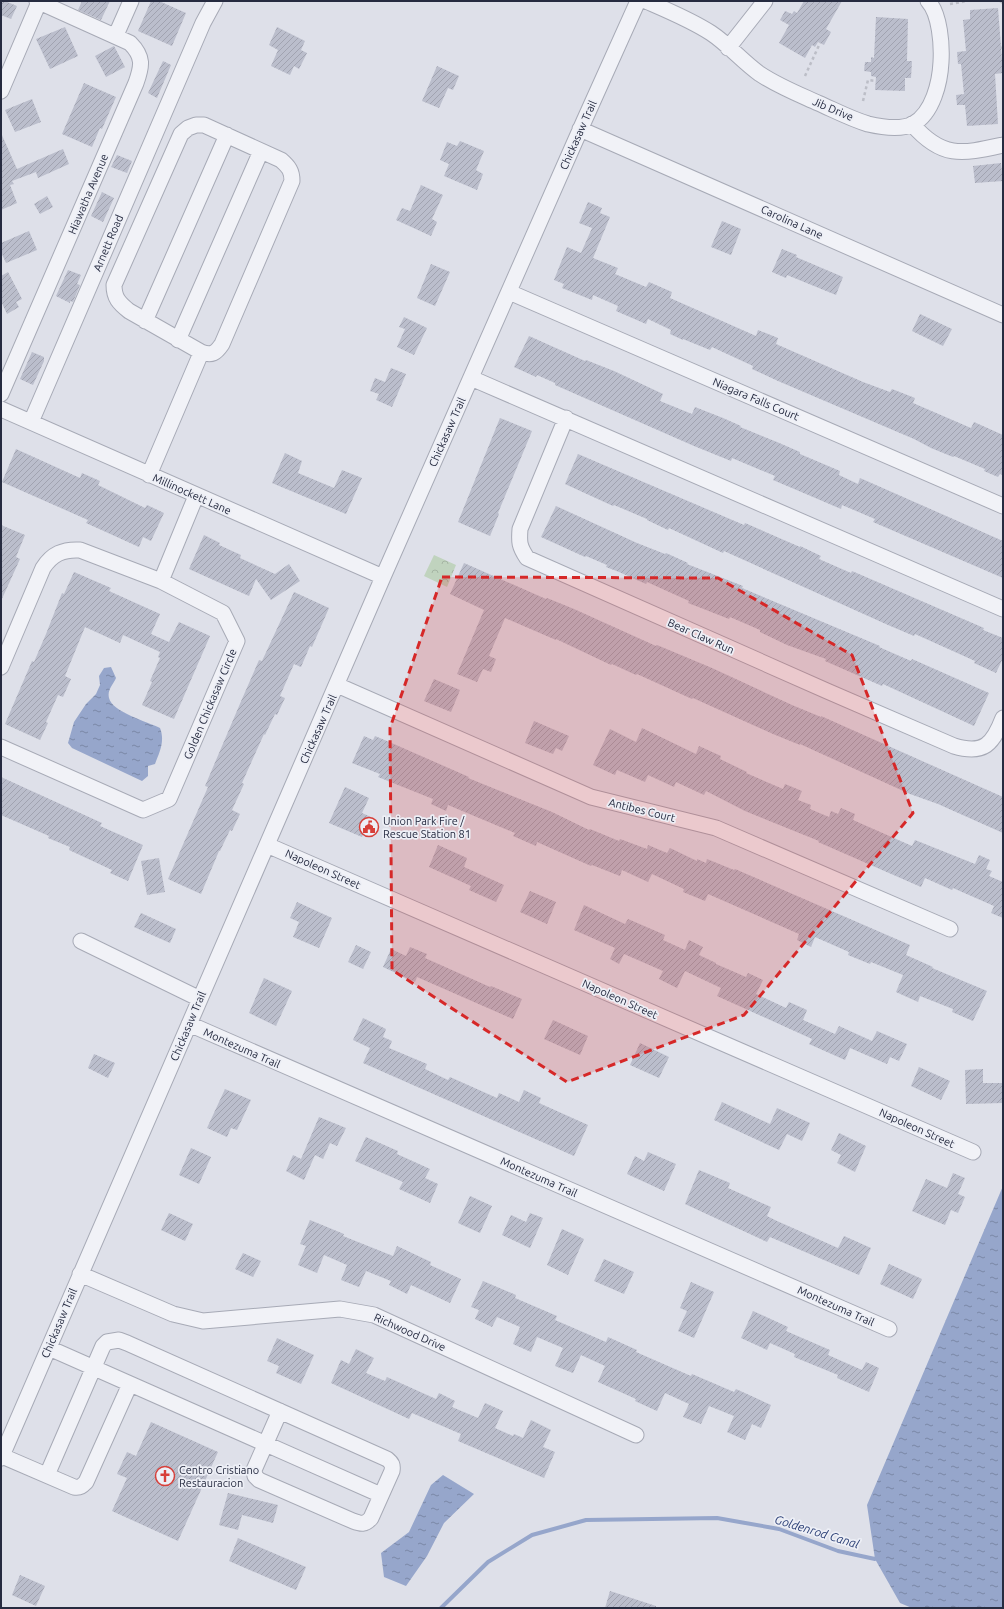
<svg xmlns="http://www.w3.org/2000/svg" width="1004" height="1609" viewBox="0 0 1004 1609" font-family="Ubuntu,sans-serif">
  <style>
    .forest { fill: url(#forest-crowns) }
    .water { fill: url(#water-ripples) }
    .lines { fill: none; stroke-linecap: round; stroke-linejoin: round }
    .stream { stroke: #96a6cb; stroke-width: 4 }
    .building { fill: url(#building-hatch) }
    .minor-casing { stroke: #a7aab6; stroke-width: 17 }
    .path { stroke: #bcbec7; stroke-width: 2.5; stroke-dasharray: 3 3; stroke-linecap: butt }
    .minor { stroke: #f1f2f7; stroke-width: 15 }
    .marked { fill: #d62828; fill-opacity: 0.2; stroke: #d62828; stroke-width: 3; stroke-dasharray: 8 5; stroke-linejoin: round }
    .labels { text-anchor: middle; stroke-width: 3.5; stroke-linejoin: round; paint-order: stroke }
    .street-label { font-size: 11px; fill: #262b40; stroke: #edeff6 }
    .poi-label { font-size: 11px; fill: #262b40; stroke: #edeff6; text-anchor: start }
    .water-label { font-size: 12px; font-style: italic; fill: #2d4177; stroke: #edeff6 }
  </style>
  <defs>
    <pattern id="forest-crowns" width="20" height="18" patternUnits="userSpaceOnUse"><rect width="20" height="18" fill="#c0d3be"/><path d="M2 6a3 3 0 1 1 6 0M12 15a3 3 0 1 1 6 0" fill="none" stroke="#a5b5a4"/></pattern>
    <pattern id="water-ripples" width="26" height="14" patternUnits="userSpaceOnUse"><rect width="26" height="14" fill="#96a6cb"/><path d="M2 4q2-2 4 0t4 0M15 11q2-2 4 0t4 0" fill="none" stroke="#7a87a6"/></pattern>
    <pattern id="building-hatch" width="6" height="6" patternUnits="userSpaceOnUse"><rect width="6" height="6" fill="#bbbecc"/><path d="M-1 1l2-2M0 6l6-6M5 7l2-2" fill="none" stroke="#a1a3b0"/></pattern>
  </defs>
  <rect width="100%" height="100%" fill="#dee0e9"/>
  <path class="forest" d="M434 555 456 565 447 587 424 576Z"/>
  <path class="water" d="M111 667 116 678C113 685 107 690 109 698 112 712 148 722 160 728 165 741 160 751 155 764L148 766V776L142 781 72 748 68 743 74 722 86 704 96 694 100 685 99 676 104 668Z
    M1003 1186V1608H912L900 1603 875 1559 867 1505Z
    M443 1475 474 1494 444 1523 427 1556 406 1586 384 1577 381 1553 409 1532 431 1485Z"/>
  <g class="lines">
    <path class="stream" d="M441 1608 488 1562 532 1535 586 1520 717 1518 779 1529 838 1551 875 1559 879 1556"/>
  </g>
  <path class="building" d="M1 1H5L17 6 11 19 1 15Z
    M82 1H110L101 20 78 10Z
    M151 1H159L186 13 172 46 138 31Z
    M804 1H842L826 29 831 32 824 45 818 42 815 47 812 45 805 58 779 43 789 25 780 20 785 11 792 14 794 11 797 13Z
    M998 8 1003 73 995 74 998 124 967 126 965 105H957L956 95 964 94 961 64H958L957 52 966 51 963 20 970 19V10Z
    M876 17 908 19 907 61H912L911 78H905V91L875 90 876 77 871 76V72L864 71 865 62H871V57L874 58Z
    M65 27 78 56 50 69 36 39Z
    M277 27 305 41 301 50 307 53 299 69 294 66 290 75 271 66 278 50 269 45Z
    M114 46 125 67 106 77 95 56Z
    M163 61 171 65 157 98 148 93Z
    M437 66 459 76 453 90 448 88 439 108 422 101Z
    M84 83 116 97 102 129 100 128 92 147 62 134Z
    M32 99 41 122 15 132 5 110Z
    M1 133 17 169 63 149 69 164 38 178 36 172 12 181 14 184 10 185 17 203 1 210Z
    M460 141 484 151 476 170 483 174 477 190 444 176 449 164 440 160 447 142 457 146Z
    M117 155 132 161 127 173 111 167Z
    M1001 163 1003 181 975 183 973 166Z
    M421 185 443 195 432 219 437 222 431 236 396 220 402 208 410 211Z
    M102 192 114 198 103 222 91 216Z
    M47 196 53 207 40 214 34 204Z
    M588 202 602 208 600 213 610 217 593 258 618 268 615 274 646 287 649 282 672 292 670 298 756 336 758 330 778 338 776 344 863 382 890 392 892 389 915 398 913 403 971 428 974 422 1003 435V475L1000 474 998 477 984 471 985 469 954 456 953 457 931 448 914 439 778 381 752 369 753 366 712 347 710 350 683 339V340L670 334 671 330 648 319 646 324 616 311 618 306 593 295 592 300 562 288 564 284 554 280 567 247 581 253 592 228 579 223Z
    M722 221 741 229 731 255 711 247Z
    M29 231 37 250 6 263 1 252V243Z
    M782 249 797 255 796 257 843 277 836 295 787 275 786 278 772 272Z
    M431 264 450 272 435 306 417 298Z
    M68 270 81 275 77 284 80 285 73 302 70 301V303L56 296Z
    M8 272 22 299 16 302 19 307 7 314 1 301V276Z
    M920 314 952 329 943 346 912 331Z
    M404 317 427 328 414 355 397 347 405 329 399 327Z
    M529 336 585 361 586 360 614 371 663 394 660 401 692 414 695 407 723 418 741 426 740 427 777 442 800 452V454L840 471 839 475 858 484 860 478 1003 541V578L873 522 875 519 842 505 841 509 813 497 773 480 775 476 732 458 731 461 694 446 555 385V383L537 375 536 377 514 367Z
    M32 352 44 357V361L33 385 20 379Z
    M391 368 406 374 392 407 376 400 379 394 370 391 375 378 385 382Z
    M500 418 532 431 498 513 499 514 490 536 458 522Z
    M16 449 80 478 82 473 100 481 98 485 145 508 147 505 164 513 151 541 143 537 139 547 86 523 88 520 2 482Z
    M285 453 302 461 298 473 334 488 342 470 362 478 346 514 272 483Z
    M578 454 744 525 745 523 800 547V546L821 556 819 559 851 573 852 571 984 628 983 630 1003 638V658L996 673 974 663 975 661 915 634 914 636 888 625 724 551 723 553 669 528 668 530 647 520V519L614 505 613 506 565 484Z
    M556 506 637 543 665 554 666 553 688 563 687 564 743 586 742 588 880 646 879 647 911 661 912 659 989 693 974 726 883 684 882 686 825 661 826 659 787 645 760 632V630L730 617 729 619 701 608 688 603 689 601 647 582 646 584 619 572 606 567 607 565 586 556 585 557 541 537Z
    M1 525 25 535 16 557 20 559 1 601Z
    M204 535 220 543 219 545 241 555 240 558 275 574 289 564 300 581 271 600 256 579 249 596 189 569Z
    M464 563 546 599 547 598 574 609 656 646 657 645 712 668 792 705 821 717V716L1003 797V833L938 804 910 794 800 744V745L773 734 693 698 692 699 637 674 636 675 612 664 611 665 556 639V640L505 618 489 656 496 659 491 672 483 669 477 682 457 674 484 610 450 594Z
    M74 572 111 588 109 591 160 614 151 634 169 642 179 622 210 636 174 719 142 705 152 682 150 681 160 658 158 657 160 652 123 635 120 643 85 627 65 676 71 679 63 697 58 695 46 722 48 723 40 740 5 724 32 661 34 662 46 634 62 593 64 594Z
    M294 592 329 608 312 647 310 646 301 667 294 664 280 696 285 698 277 715 275 714 265 735 264 734 242 783 244 784 232 810 240 814 232 831 230 830 220 851H219L201 894 168 879 208 787 205 786 242 699 259 660 262 661Z
    M434 679 460 690 451 712 424 701Z
    M534 721 569 736 562 751 556 748 553 754 525 743Z
    M642 728 696 754 699 746 721 756 720 759 747 772 746 773 783 789 785 784 802 791 798 800 811 805 810 809 829 817 831 811 838 814 841 808 855 814 853 820 912 846 915 840 975 864 979 855 990 860 986 869 992 871 989 876 1003 882V918L991 913 994 906 953 888 952 890 925 878 921 887 818 842 819 841 745 811 706 791 704 795 676 782 674 787 648 775 645 782 617 770 615 775 593 765 610 729 636 742Z
    M364 736 373 740 375 736 387 741 469 777 468 778 552 812 589 830 590 829 619 841 620 839 647 849 648 845 667 853 670 848 697 861V859L706 863 707 859 734 870 735 869 910 945 906 955 933 967 932 968 987 991 973 1021 952 1012 953 1009 920 996 918 1002 896 992 903 975 871 962 870 964 848 955 849 952 815 937 811 947 797 940 799 934 708 894 705 901 683 892 684 889 652 874 648 882 622 870 620 876 592 865 591 866 537 842 536 846 513 836 515 833 448 805 446 811 431 804 433 799 378 777 380 774 352 763Z
    M1 777 102 823 100 826 143 845 128 881 110 873 112 870 69 850 70 847 48 838 49 836 1 815Z
    M345 787 369 798 362 813 371 817 362 837 329 823Z
    M438 845 467 858 464 867 504 885 496 902 469 890 471 886 429 867Z
    M159 858 165 892 147 895 141 861Z
    M530 891 556 902 547 924 520 912Z
    M297 902 332 918 319 948 293 937 299 922 290 918Z
    M584 905 625 924 628 919 665 935 663 940 685 950 689 940 703 947 699 955 716 963V964L746 977 748 973 763 980 756 994 786 1008 789 1002 807 1010 803 1020 835 1034 839 1026 872 1041 877 1031 907 1044 899 1061 890 1057 887 1064 850 1048 845 1060 809 1044 812 1039 717 996 721 988 685 971 677 988 659 979 663 971 624 954 619 964 610 959 615 948 574 930Z
    M141 913 176 929 170 943 134 927Z
    M356 945 371 952 363 969 348 962Z
    M410 947 427 954 425 958 490 987 491 986 522 999 513 1019 417 977 415 982 383 967 391 949 406 956Z
    M264 978 292 991 276 1026 249 1013Z
    M363 1018 386 1029 383 1037 392 1041 389 1048 427 1064 425 1069 448 1080 450 1077 497 1098 499 1093 519 1102 524 1090 541 1098 539 1103 588 1125 574 1156 363 1063 370 1048 353 1040Z
    M553 1020 588 1036 580 1055 544 1039Z
    M640 1043 669 1057 659 1078 630 1065Z
    M94 1054 115 1063 108 1078 88 1068Z
    M919 1067 950 1081 941 1100 911 1086Z
    M983 1069V1083H1003V1103L966 1104 965 1070Z
    M225 1089 251 1100 237 1130 231 1128 227 1137 207 1128Z
    M722 1102 770 1124 777 1108 810 1123 802 1141 787 1134 779 1150 714 1120Z
    M319 1117 346 1128 337 1146 330 1143 323 1159 315 1155 304 1180 286 1171 293 1155 301 1159Z
    M839 1133 866 1146 855 1172 837 1163 841 1155 831 1150Z
    M366 1137 398 1151 397 1154 430 1169 425 1178 438 1184 430 1203 399 1189 403 1182 355 1161Z
    M191 1148 211 1157 199 1184 179 1175Z
    M648 1152 676 1164 664 1191 627 1174 635 1156 644 1161Z
    M699 1170 730 1183 728 1188 771 1207 767 1216 777 1221 838 1248 844 1236 871 1248 859 1275 770 1237 767 1242 685 1204Z
    M953 1173 965 1178 958 1194 965 1197 958 1213 951 1210 945 1225 912 1211 926 1179 947 1188Z
    M470 1196 492 1206 480 1233 458 1223Z
    M169 1213 193 1224 185 1241 161 1230Z
    M530 1213 543 1218 530 1248 502 1235 511 1215 526 1222Z
    M310 1220 344 1234 343 1236 393 1256 397 1246 431 1262 430 1265 461 1279 450 1303 411 1285 407 1294 389 1285 391 1281 366 1271 359 1287 341 1280 347 1265 324 1255 317 1273 298 1265 306 1246 300 1244Z
    M562 1229 584 1239 568 1275 547 1265Z
    M243 1253 261 1261 253 1277 235 1269Z
    M604 1259 634 1272 624 1294 594 1281Z
    M889 1264 922 1279 913 1299 880 1284Z
    M483 1281 516 1295 515 1298 557 1316 555 1320 606 1342 608 1337 637 1350 636 1352 691 1376 692 1374 734 1392 736 1389 771 1405 761 1428 752 1424 745 1440 727 1432 734 1416 709 1406 701 1424 683 1417 689 1404 665 1393 657 1411 635 1401 636 1399 598 1382 605 1366 581 1355 573 1373 555 1366 563 1348 537 1337 531 1352 513 1344 520 1327 497 1317 492 1327 475 1319 479 1310 471 1307Z
    M691 1282 714 1292 694 1338 678 1331 687 1311 680 1308Z
    M753 1311 788 1327 786 1331 830 1350 828 1355 862 1370 866 1362 879 1368 869 1392 837 1378 838 1375 794 1357 795 1354 770 1343 767 1350 741 1338Z
    M277 1338 314 1355 301 1384 276 1373 279 1366 267 1361Z
    M356 1349 374 1358 366 1373 385 1381 387 1377 436 1399 439 1393 455 1401 452 1407 478 1418 485 1403 503 1411 495 1428 513 1436 514 1434 523 1438 531 1420 551 1430 543 1447 555 1452 544 1478 458 1441 461 1434 412 1413 409 1419 331 1383 341 1360 349 1364Z
    M151 1422 218 1452 178 1541 112 1511 127 1478 117 1474 127 1452 136 1456Z
    M228 1493 278 1505 273 1523 242 1515 238 1530 219 1525Z
    M238 1538 306 1567 296 1590 229 1561Z
    M20 1575 45 1586 36 1606 12 1595Z
    M610 1591 656 1606V1608H605Z"/>
  <g class="lines">
    <defs>
      <path id="minor" d="M646 1C669 11 691 20 711 33 729 45 743 62 760 74 778 86 798 94 818 103 834 110 851 119 868 124 881 127 901 130 913 124 933 113 940 82 941 62 942 45 940 14 928 1
        M116 35 131 1
        M728 48 765 1
        M1 91 39 2
        M912 124C942 159 962 154 1003 145
        M196 125H204L281 160C289 167 292 171 292 181L222 344C216 353 212 356 201 352L129 311C119 303 114 298 114 285L181 134 188 128Z
        M580 129 1003 315
        M509 292 1003 506
        M145 321 227 135
        M178 340 261 151
        M471 378 1003 609
        M1 394 136 83C142 66 144 57 130 43L37 1
        M1 409 383 577
        M566 418 520 529C519 542 519 546 527 558L827 691 954 746C984 755 993 744 1003 718
        M31 422 203 23 215 1
        M149 475 201 353
        M161 581 196 496
        M1 667 43 568C52 554 63 549 80 550L161 581 223 613 237 641 169 799 143 810 1 747
        M337 685 591 797 716 828 950 929
        M267 845 973 1152
        M81 941 200 999
        M189 1024 889 1329
        M80 1274 173 1314 203 1321 340 1309 374 1315 636 1435
        M49 1348 381 1495
        M2 1456 74 1487C80 1488 82 1486 86 1482L130 1384
        M1 1458 383 577 584 121 638 1
        M47 1475 103 1346 107 1342 119 1340 127 1343 387 1459C392 1463 393 1465 392 1471L371 1518C365 1525 361 1524 353 1521L259 1480 255 1476 254 1470 280 1411"/>
    </defs>
    <use href="#minor" class="minor-casing"/>
    <path class="path" d="M1000 1 1003 3
      M950 4 967 1
      M1002 49 1003 46
      M805 76 820 43
      M863 101 868 80 876 81"/>
    <use href="#minor" class="minor"/>
  </g>
  <path class="marked" d="M442 577 718 578 852 655 913 813 744 1015 567 1082 392 970 390 728Z"/>
  <defs>
    <symbol id="civic-ring" viewBox="-11 -11 22 22"><circle r="9.5" fill="#edeff6" stroke="#d73f39" stroke-width="1.5"/><path d="M-.6-6.5H3V-4.5H.6V-3L4-1V1h2V6H-6V1h2V-1L-.6-3ZM-1.2 2.5V6h2.4V2.5Z" fill="#d73f39"/></symbol>
    <symbol id="church-ring" viewBox="-11 -11 22 22"><circle r="9.5" fill="#edeff6" stroke="#d73f39" stroke-width="1.5"/><path d="M-1.2-6h2.4v3.5h3.3v2.4h-3.3V6h-2.4V-.1h-3.3v-2.4h3.3Z" fill="#d73f39"/></symbol>
  </defs>
  <g fill-rule="evenodd">
    <use href="#civic-ring" x="358" y="816" width="22" height="22"/>
    <use href="#church-ring" x="154" y="1465" width="22" height="22"/>
  </g>
  <g class="labels">
    <g class="street-label">
      <text transform="translate(833 109) rotate(23)" y="4">Jib Drive</text>
      <text transform="translate(578 135) rotate(-66)" y="4">Chickasaw Trail</text>
      <text transform="translate(88 194) rotate(-67)" y="4">Hiawatha Avenue</text>
      <text transform="translate(792 222) rotate(24)" y="4">Carolina Lane</text>
      <text transform="translate(108 243) rotate(-67)" y="4">Arnett Road</text>
      <text transform="translate(756 399) rotate(23)" y="4">Niagara Falls Court</text>
      <text transform="translate(447 432) rotate(-66)" y="4">Chickasaw Trail</text>
      <text transform="translate(192 494) rotate(24)" y="4">Millinockett Lane</text>
      <text transform="translate(701 636) rotate(24)" y="4">Bear Claw Run</text>
      <text transform="translate(210 704) rotate(-67)" y="4">Golden Chickasaw Circle</text>
      <text transform="translate(318 729) rotate(-66)" y="4">Chickasaw Trail</text>
      <text transform="translate(642 810) rotate(14)" y="4">Antibes Court</text>
      <text transform="translate(323 869) rotate(24)" y="4">Napoleon Street</text>
      <text transform="translate(620 999) rotate(24)" y="4">Napoleon Street</text>
      <text transform="translate(188 1026) rotate(-67)" y="4">Chickasaw Trail</text>
      <text transform="translate(242 1048) rotate(24)" y="4">Montezuma Trail</text>
      <text transform="translate(917 1128) rotate(24)" y="4">Napoleon Street</text>
      <text transform="translate(539 1177) rotate(24)" y="4">Montezuma Trail</text>
      <text transform="translate(836 1306) rotate(24)" y="4">Montezuma Trail</text>
      <text transform="translate(59 1323) rotate(-67)" y="4">Chickasaw Trail</text>
      <text transform="translate(410 1332) rotate(24)" y="4">Richwood Drive</text>
    </g>
    <g class="poi-label">
      <text x="383" y="825">Union Park Fire /<tspan x="383" dy="13">Rescue Station 81</tspan></text>
      <text x="179" y="1474">Centro Cristiano<tspan x="179" dy="13">Restauracion</tspan></text>
    </g>
    <g class="water-label">
      <text transform="translate(817 1532) rotate(17)" y="4">Goldenrod Canal</text>
    </g>
  </g>
  <rect width="1004" height="1609" fill="none" stroke="#262b40" stroke-width="4"/>
</svg>
